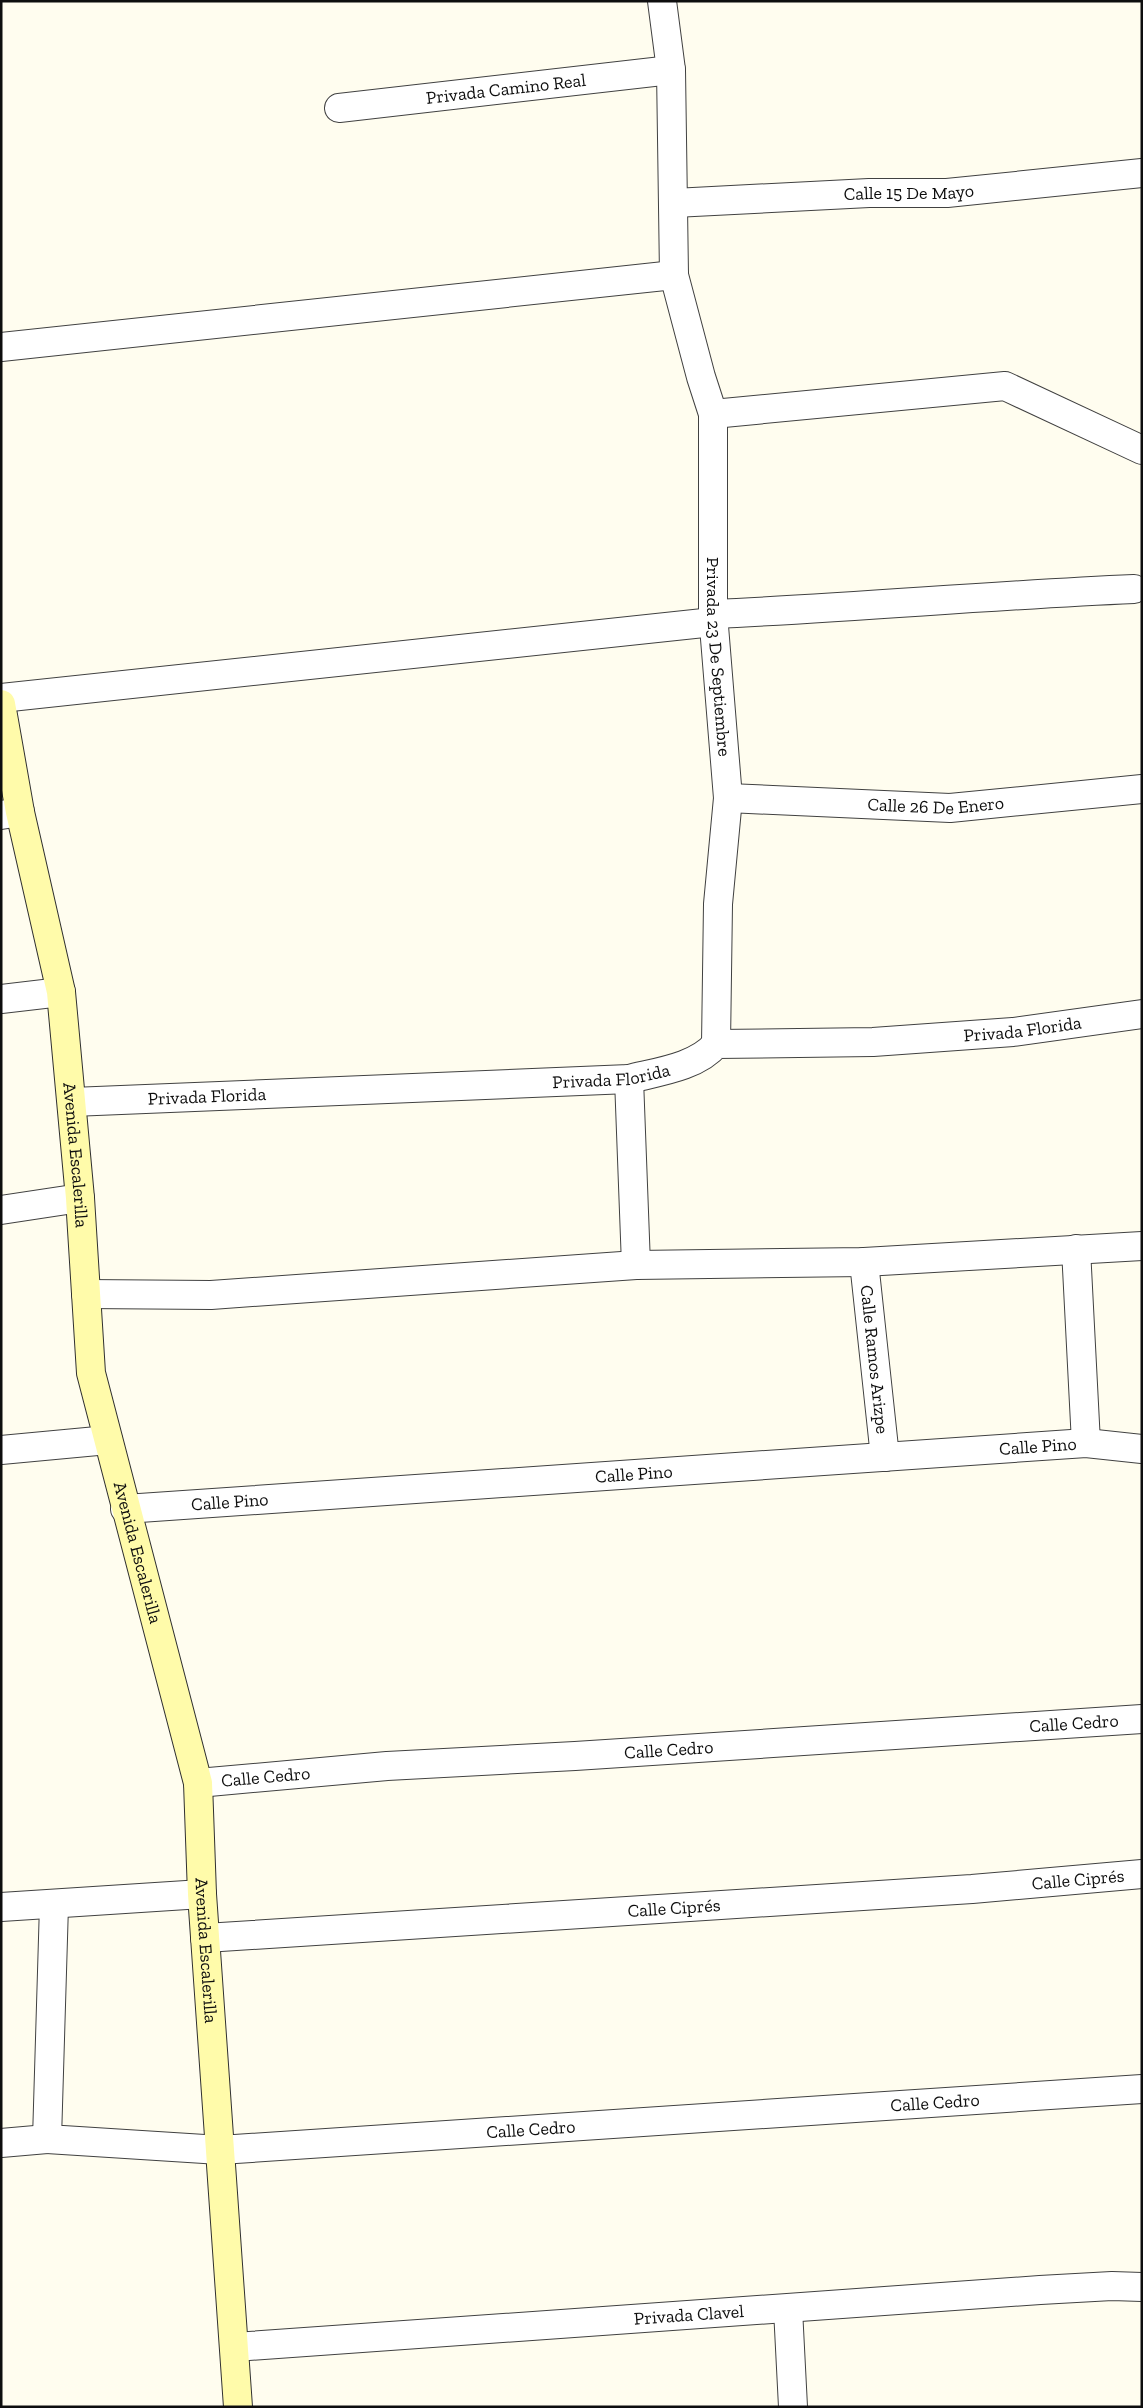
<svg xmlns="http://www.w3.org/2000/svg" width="1143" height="2408" viewBox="0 0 1143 2408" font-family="'Zilla Slab',serif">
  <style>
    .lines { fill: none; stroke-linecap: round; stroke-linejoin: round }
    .street-casing { stroke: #414141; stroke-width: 30 }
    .secondary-casing { stroke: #303030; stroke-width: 30 }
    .street { stroke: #fff; stroke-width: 28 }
    .secondary { stroke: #fffbaa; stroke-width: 28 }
    .labels { text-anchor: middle; stroke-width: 5; stroke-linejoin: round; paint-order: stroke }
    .street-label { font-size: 18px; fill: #0e0e0e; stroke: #fff }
  </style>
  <rect width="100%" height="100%" fill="#fffdef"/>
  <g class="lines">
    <defs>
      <g id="street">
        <path id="s1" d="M662 1 671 70 674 275 701 377 713 414V614L728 798 718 904 716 1044"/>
        <path id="s2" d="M339 108 671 70"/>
        <path id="s3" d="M674 203 869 193H947L1142 173"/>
        <path d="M1 347 674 275"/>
        <path d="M713 414 1005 386 1142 450"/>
        <path d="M713 614C853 608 993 595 1134 589"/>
        <path d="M1 698 713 622"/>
        <path id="s4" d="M728 798 950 808 1142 789"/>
        <path d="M1 815 20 812"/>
        <path d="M1 999 61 992"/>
        <path d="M629 1079 636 1265"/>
        <path id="s5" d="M72 1102 629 1079C657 1072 697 1067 716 1044L873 1042 1013 1032 1142 1014"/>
        <path d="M1 1210 80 1198"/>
        <path d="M1076 1249 1086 1443"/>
        <path id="s6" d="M864 1262 885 1457"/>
        <path d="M86 1294 211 1295 636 1265 864 1262 1142 1246"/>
        <path d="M1 1450 108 1440"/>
        <path id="s7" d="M125 1509 1086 1443 1142 1449"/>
        <path id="s8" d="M198 1783 387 1766 575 1756 1142 1719"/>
        <path id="s9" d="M54 1905 47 2139 220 2150 1142 2089"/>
        <path d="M1 1907 202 1894"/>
        <path id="s10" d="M205 1938 972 1889 1142 1874"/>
        <path d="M1 2143 47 2139"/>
        <path d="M788 2309 793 2407"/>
        <path id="s11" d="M235 2347 1040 2290 1112 2286 1142 2287"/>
      </g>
      <g id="secondary">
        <path id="s12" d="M1 704 20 812 61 992 80 1198 91 1373 198 1783 202 1894 238 2407"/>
      </g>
    </defs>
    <use href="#street" class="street-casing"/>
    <use href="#secondary" class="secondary-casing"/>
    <use href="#street" class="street"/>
    <use href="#secondary" class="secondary"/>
  </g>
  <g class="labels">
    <g class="street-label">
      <text dy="6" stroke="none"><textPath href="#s2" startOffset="168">Privada Camino Real</textPath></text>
      <text dy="6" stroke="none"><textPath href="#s3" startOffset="235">Calle 15 De Mayo</textPath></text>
      <text dy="6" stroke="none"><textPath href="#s1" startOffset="662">Privada 23 De Septiembre</textPath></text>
      <text dy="6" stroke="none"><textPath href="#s4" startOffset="208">Calle 26 De Enero</textPath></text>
      <text dy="6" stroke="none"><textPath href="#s5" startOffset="960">Privada Florida</textPath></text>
      <text dy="6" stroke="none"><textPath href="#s5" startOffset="540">Privada Florida</textPath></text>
      <text dy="6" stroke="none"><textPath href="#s5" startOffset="135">Privada Florida</textPath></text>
      <text dy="6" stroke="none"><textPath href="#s12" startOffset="458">Avenida Escalerilla</textPath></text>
      <text dy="6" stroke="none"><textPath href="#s6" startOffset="98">Calle Ramos Arizpe</textPath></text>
      <text dy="6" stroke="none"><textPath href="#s7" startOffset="915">Calle Pino</textPath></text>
      <text dy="6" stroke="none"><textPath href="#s7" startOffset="510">Calle Pino</textPath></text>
      <text dy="6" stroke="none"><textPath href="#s7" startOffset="105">Calle Pino</textPath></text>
      <text dy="6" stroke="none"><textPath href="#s12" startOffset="862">Avenida Escalerilla</textPath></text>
      <text dy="6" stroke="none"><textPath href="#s8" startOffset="878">Calle Cedro</textPath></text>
      <text dy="6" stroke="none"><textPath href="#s8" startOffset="472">Calle Cedro</textPath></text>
      <text dy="6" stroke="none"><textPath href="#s8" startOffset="68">Calle Cedro</textPath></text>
      <text dy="6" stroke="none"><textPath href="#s10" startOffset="875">Calle Ciprés</textPath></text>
      <text dy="6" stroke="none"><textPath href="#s10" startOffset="470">Calle Ciprés</textPath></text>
      <text dy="6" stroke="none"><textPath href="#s12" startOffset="1268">Avenida Escalerilla</textPath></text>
      <text dy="6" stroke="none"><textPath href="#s9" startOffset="1124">Calle Cedro</textPath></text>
      <text dy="6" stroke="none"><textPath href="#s9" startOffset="719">Calle Cedro</textPath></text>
      <text dy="6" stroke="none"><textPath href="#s11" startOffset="455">Privada Clavel</textPath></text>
    </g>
  </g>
  <rect width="1143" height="2408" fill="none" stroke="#0e0e0e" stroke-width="5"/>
</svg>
